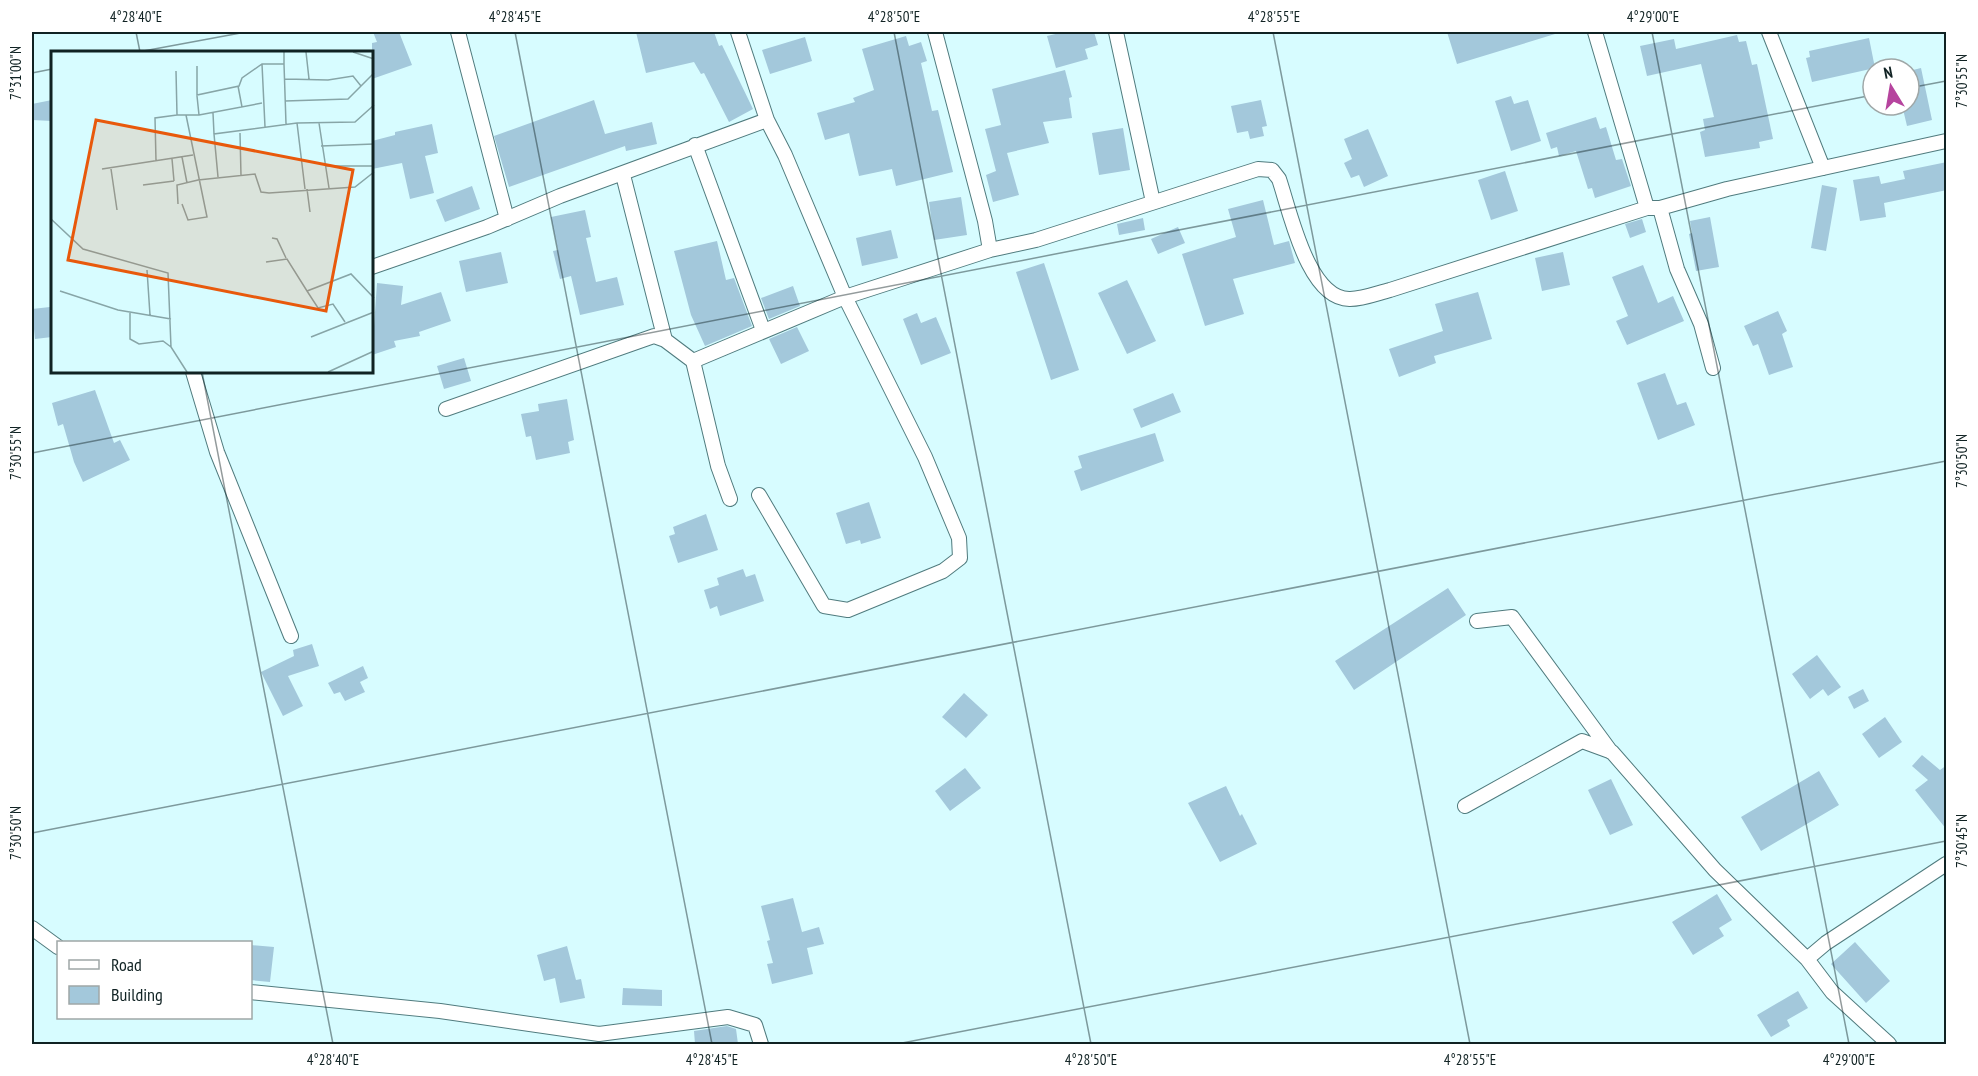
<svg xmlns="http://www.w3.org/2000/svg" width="1978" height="1076" viewBox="0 0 1978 1076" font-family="'PT Sans Narrow',sans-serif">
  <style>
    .building { fill: #a3c8db }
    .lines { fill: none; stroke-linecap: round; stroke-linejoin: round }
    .minor-casing { stroke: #507b7e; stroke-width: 16 }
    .minor { stroke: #fff; stroke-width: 14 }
    .ticks { fill: none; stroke: #102223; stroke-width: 1.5; stroke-opacity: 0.45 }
    .inset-road { fill: none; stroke: #87a5a7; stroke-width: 1.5 }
    .view { fill: #e8590c; fill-opacity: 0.15; stroke: #e8590c; stroke-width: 3 }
    .inset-edge { fill: none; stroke: #102223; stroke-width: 3 }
    .neatline { fill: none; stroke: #102223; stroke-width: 2 }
    .ticks-label { font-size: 15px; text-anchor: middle; fill: #102223 }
  </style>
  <rect width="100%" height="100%" fill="#d7fcff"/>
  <path class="building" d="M373 32H399L412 65 372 79V43L377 42Z
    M636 32H714L719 46 722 45 753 109 729 122 704 73 701 74 694 62 646 73Z
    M1064 32H1094L1098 45 1085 49 1088 59 1056 68 1047 36Z
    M1447 32H1554L1555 34 1457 64Z
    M1737 35 1739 42 1746 41 1752 65 1757 64 1773 139 1759 142 1760 148 1705 157 1700 132 1705 130 1703 119 1714 117 1701 64 1647 76 1640 46 1674 39 1676 49Z
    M906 36 909 46 921 42 927 61 921 63 932 111 938 110 953 172 896 186 892 169 859 176 849 133 825 140 817 113 855 102 853 98 874 90 862 49Z
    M805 37 812 61 770 74 762 50Z
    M1869 38 1875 68 1812 82 1806 58 1810 57 1809 51Z
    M1921 68 1932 120 1907 126 1902 105H1909V71Z
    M1065 70 1072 97 1069 98 1072 118 1043 122 1049 143 1007 153 1019 195 993 202 986 175 996 171 985 129 1001 125 992 89Z
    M1511 96 1514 104 1528 100 1541 141 1511 151 1495 101Z
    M52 100V121L32 120V104Z
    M594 100 605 134 652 122 657 144 626 151 625 146 509 187 494 136Z
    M1261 100 1267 126 1262 127 1264 136 1250 139 1248 131 1237 133 1231 106Z
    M1596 117 1600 129 1606 127 1616 160 1622 159 1631 186 1595 198 1592 188 1588 189 1576 151 1559 156 1557 147 1551 149 1546 133Z
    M432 124 438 153 425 156 434 193 410 199 402 163 372 169V141L395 135V132Z
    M1123 128 1130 170 1099 175 1092 133Z
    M1368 129 1388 176 1364 187 1359 175 1351 178 1344 163 1352 159 1344 139Z
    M1947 162V190L1884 203 1886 217 1860 221 1853 180 1879 176 1881 184 1905 179 1903 171Z
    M1505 171 1518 211 1491 220 1478 180Z
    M1822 185 1837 188 1826 251 1811 248Z
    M472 186 480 209 445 222 436 200Z
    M961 197 967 235 934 240 929 202Z
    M1263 200 1274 245 1289 241 1295 263 1233 279 1244 314 1205 326 1182 254 1236 237 1228 209Z
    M585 210 591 237 586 238 596 282 617 277 624 305 580 315 571 276 560 279 553 251 558 250 551 217Z
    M1710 217 1719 267 1696 271 1689 234 1692 233 1690 221Z
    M1143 218 1145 230 1119 235 1117 224Z
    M1642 219 1646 232 1630 238 1625 224Z
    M1178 227 1185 243 1158 254 1151 239Z
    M891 230 898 258 862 266 856 238Z
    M717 241 726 280 734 278 752 326 705 346 691 315 674 251Z
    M501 252 508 283 466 292 459 261Z
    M1563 252 1570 285 1542 291 1535 258Z
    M1044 263 1079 370 1051 380 1016 272Z
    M1643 265 1658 303 1673 296 1684 321 1627 345 1616 321 1628 316 1612 277Z
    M1127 280 1156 341 1127 354 1098 293Z
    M377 283 403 286 401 305 441 292 451 321 419 332 420 336 394 341 396 347 372 355Z
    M793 286 800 306 769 319 761 298Z
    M1478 292 1492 339 1434 356 1436 363 1399 377 1389 349 1443 331 1435 304Z
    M50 307 52 337 35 339 32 309Z
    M1778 311 1787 331 1782 334 1793 367 1769 375 1758 344 1753 346 1744 326Z
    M917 313 921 323 936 317 951 353 921 365 903 319Z
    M797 327 809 351 781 364 769 339Z
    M464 358 471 381 444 389 437 366Z
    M1665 373 1677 405 1686 402 1695 425 1658 440 1637 383Z
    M95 390 114 443 120 440 130 460 83 482 74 462 63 424 58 426 52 403Z
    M1173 393 1181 412 1141 428 1133 409Z
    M567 399 574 440 568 442 570 453 536 460 531 436 526 437 521 414 539 411 538 404Z
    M1155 433 1164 461 1081 491 1074 471 1082 468 1078 456Z
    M869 502 881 538 861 544 860 540 846 544 836 513Z
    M706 514 718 550 678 563 669 536 675 534 673 527Z
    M743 569 746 577 755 574 764 601 720 616 717 606 710 609 704 590 719 585 717 578Z
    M1448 588 1466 615 1354 690 1335 661Z
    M312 644 319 666 288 676 303 706 283 716 261 672 294 656 293 650Z
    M1817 655 1841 687 1828 696 1823 689 1810 699 1792 674Z
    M363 666 368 678 360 682 365 692 345 701 340 692 334 694 328 683Z
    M1863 689 1869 701 1854 709 1848 697Z
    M964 693 988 715 966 738 942 717Z
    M1885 717 1902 742 1879 758 1862 734Z
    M1922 755 1940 770 1947 765V830L1915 790 1928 780 1912 766Z
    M965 768 981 788 950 811 935 791Z
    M1819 771 1839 805 1761 851 1741 817Z
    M1611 779 1633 825 1610 835 1588 790Z
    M1226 786 1240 816 1242 814 1257 844 1220 862 1188 803Z
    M1717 894 1732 920 1719 928 1724 936 1693 955 1672 922Z
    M793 898 802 932 819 927 824 944 807 948 813 974 772 984 767 964 773 963 767 941 770 940 761 906Z
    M1855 942 1890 981 1866 1003 1831 964Z
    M250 945 274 947 270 982 250 980Z
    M567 946 576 980 581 979 585 998 560 1003 555 978 544 981 537 955Z
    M623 988 662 990V1006L622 1005Z
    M1798 991 1808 1008 1787 1020 1790 1026 1771 1037 1757 1015Z
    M727 1026 736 1029 738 1044H695L694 1031Z"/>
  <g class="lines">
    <defs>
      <path id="minor" d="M458 32 507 219
        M738 32 767 120 785 155 845 297 925 457 959 538 960 558 943 571 848 610 824 606 759 495
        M935 32 985 221 990 250
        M1116 32 1153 202
        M1595 32 1647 208
        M1769 32 1823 168
        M695 145 763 330
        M623 175 665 340
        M1660 208 1677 269 1701 324 1713 368
        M372 267 487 227 560 196 767 120
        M193 372 217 452 291 636
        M446 409 654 336 665 340 693 361
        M730 499 718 466 693 361 845 297 990 250 1036 240 1258 169 1272 170 1279 179C1290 211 1308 300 1350 299 1363 299 1378 293 1390 290L1647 208H1660L1727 189 1946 141
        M1477 621 1512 617 1611 752
        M1465 806 1582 741 1612 752 1715 870 1807 959 1826 943 1946 864
        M32 928 58 947
        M1807 959 1832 992 1889 1044
        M250 992 440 1011 599 1034 728 1017 755 1025 761 1044"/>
    </defs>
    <use href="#minor" class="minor-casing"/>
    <use href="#minor" class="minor"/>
  </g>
  <path class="ticks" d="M136 32 140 52M515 32 712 1044M894 32 1091 1044M1273 32 1470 1044M1652 32 1849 1044M138 52 246 32M32 73 52 69M1909 88 1946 81M202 372 333 1044M32 453 1873 95M32 833 1946 461M897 1044 1946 841"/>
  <g transform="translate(51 51)">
    <rect width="322" height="322" fill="#d7fcff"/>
    <path class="inset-road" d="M255 1 258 28M302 1 323 8M211 13 214 76M233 13 235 73M146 15V44L188 35 191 27 211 13H233V1M125 20 126 64H148L211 52M234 28 277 29 302 25 310 35M187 35 191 56M146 45 148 64M234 50 297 48 323 22M162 62 163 83M246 72 254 138M268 72 278 137M189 82 190 125M270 95 323 93M131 106 136 132M121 108 123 130M105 110 104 67 126 64M274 115H323M51 118 142 104M60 118 66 159M167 126 163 83 246 72 304 71 323 54M92 134 123 130M256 138 259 161M127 153 126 134 147 129 204 123 210 141 218 142 304 136 323 121M131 153 137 169 156 166 135 64M0 168 32 198 117 222 120 296 136 321M221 187 226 188 235 207M215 211 236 208 256 240 300 223 323 247M96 219 99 264M9 240 67 259 120 268M256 240 267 257 282 253 294 271M79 261V288L88 293 112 290 120 296M260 286 323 261M277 321 323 300"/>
    <path class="view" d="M45 69 302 119 275 260 17 209Z"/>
    <rect width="322" height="322" class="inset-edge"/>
  </g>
  <rect width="1978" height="1076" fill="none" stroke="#ffffff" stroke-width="66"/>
  <rect x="57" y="941" width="195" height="78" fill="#ffffff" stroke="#9fa7a7" stroke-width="1.5"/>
  <rect x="69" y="960" width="30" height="9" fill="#ffffff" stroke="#9fa7a7" stroke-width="1.5"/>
  <text x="111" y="971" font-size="18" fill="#102223">Road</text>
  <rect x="69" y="986" width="30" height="18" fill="#a3c8db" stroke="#9fa7a7" stroke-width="1.5"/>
  <text x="111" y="1001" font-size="18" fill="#102223">Building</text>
  <g transform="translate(1891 87) rotate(349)"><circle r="28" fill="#ffffff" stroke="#9fa7a7" stroke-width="1.5"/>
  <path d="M0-4.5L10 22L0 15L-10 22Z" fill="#b6449e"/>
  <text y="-9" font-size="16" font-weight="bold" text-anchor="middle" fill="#102223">N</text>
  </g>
  <rect x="33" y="33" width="1912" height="1010" class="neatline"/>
  <g class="ticks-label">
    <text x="136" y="22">4°28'40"E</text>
    <text x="515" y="22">4°28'45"E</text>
    <text x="894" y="22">4°28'50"E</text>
    <text x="1274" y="22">4°28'55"E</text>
    <text x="1653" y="22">4°29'00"E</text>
    <text transform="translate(16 73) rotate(-90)" y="5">7°31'00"N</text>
    <text transform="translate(1962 81) rotate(-90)" y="5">7°30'55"N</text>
    <text transform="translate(16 453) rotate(-90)" y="5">7°30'55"N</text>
    <text transform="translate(1962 461) rotate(-90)" y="5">7°30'50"N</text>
    <text transform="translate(16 833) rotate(-90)" y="5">7°30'50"N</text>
    <text transform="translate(1962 841) rotate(-90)" y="5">7°30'45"N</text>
    <text x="333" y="1065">4°28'40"E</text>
    <text x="712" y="1065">4°28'45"E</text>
    <text x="1091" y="1065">4°28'50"E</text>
    <text x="1470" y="1065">4°28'55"E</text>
    <text x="1849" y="1065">4°29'00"E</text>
  </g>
</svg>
